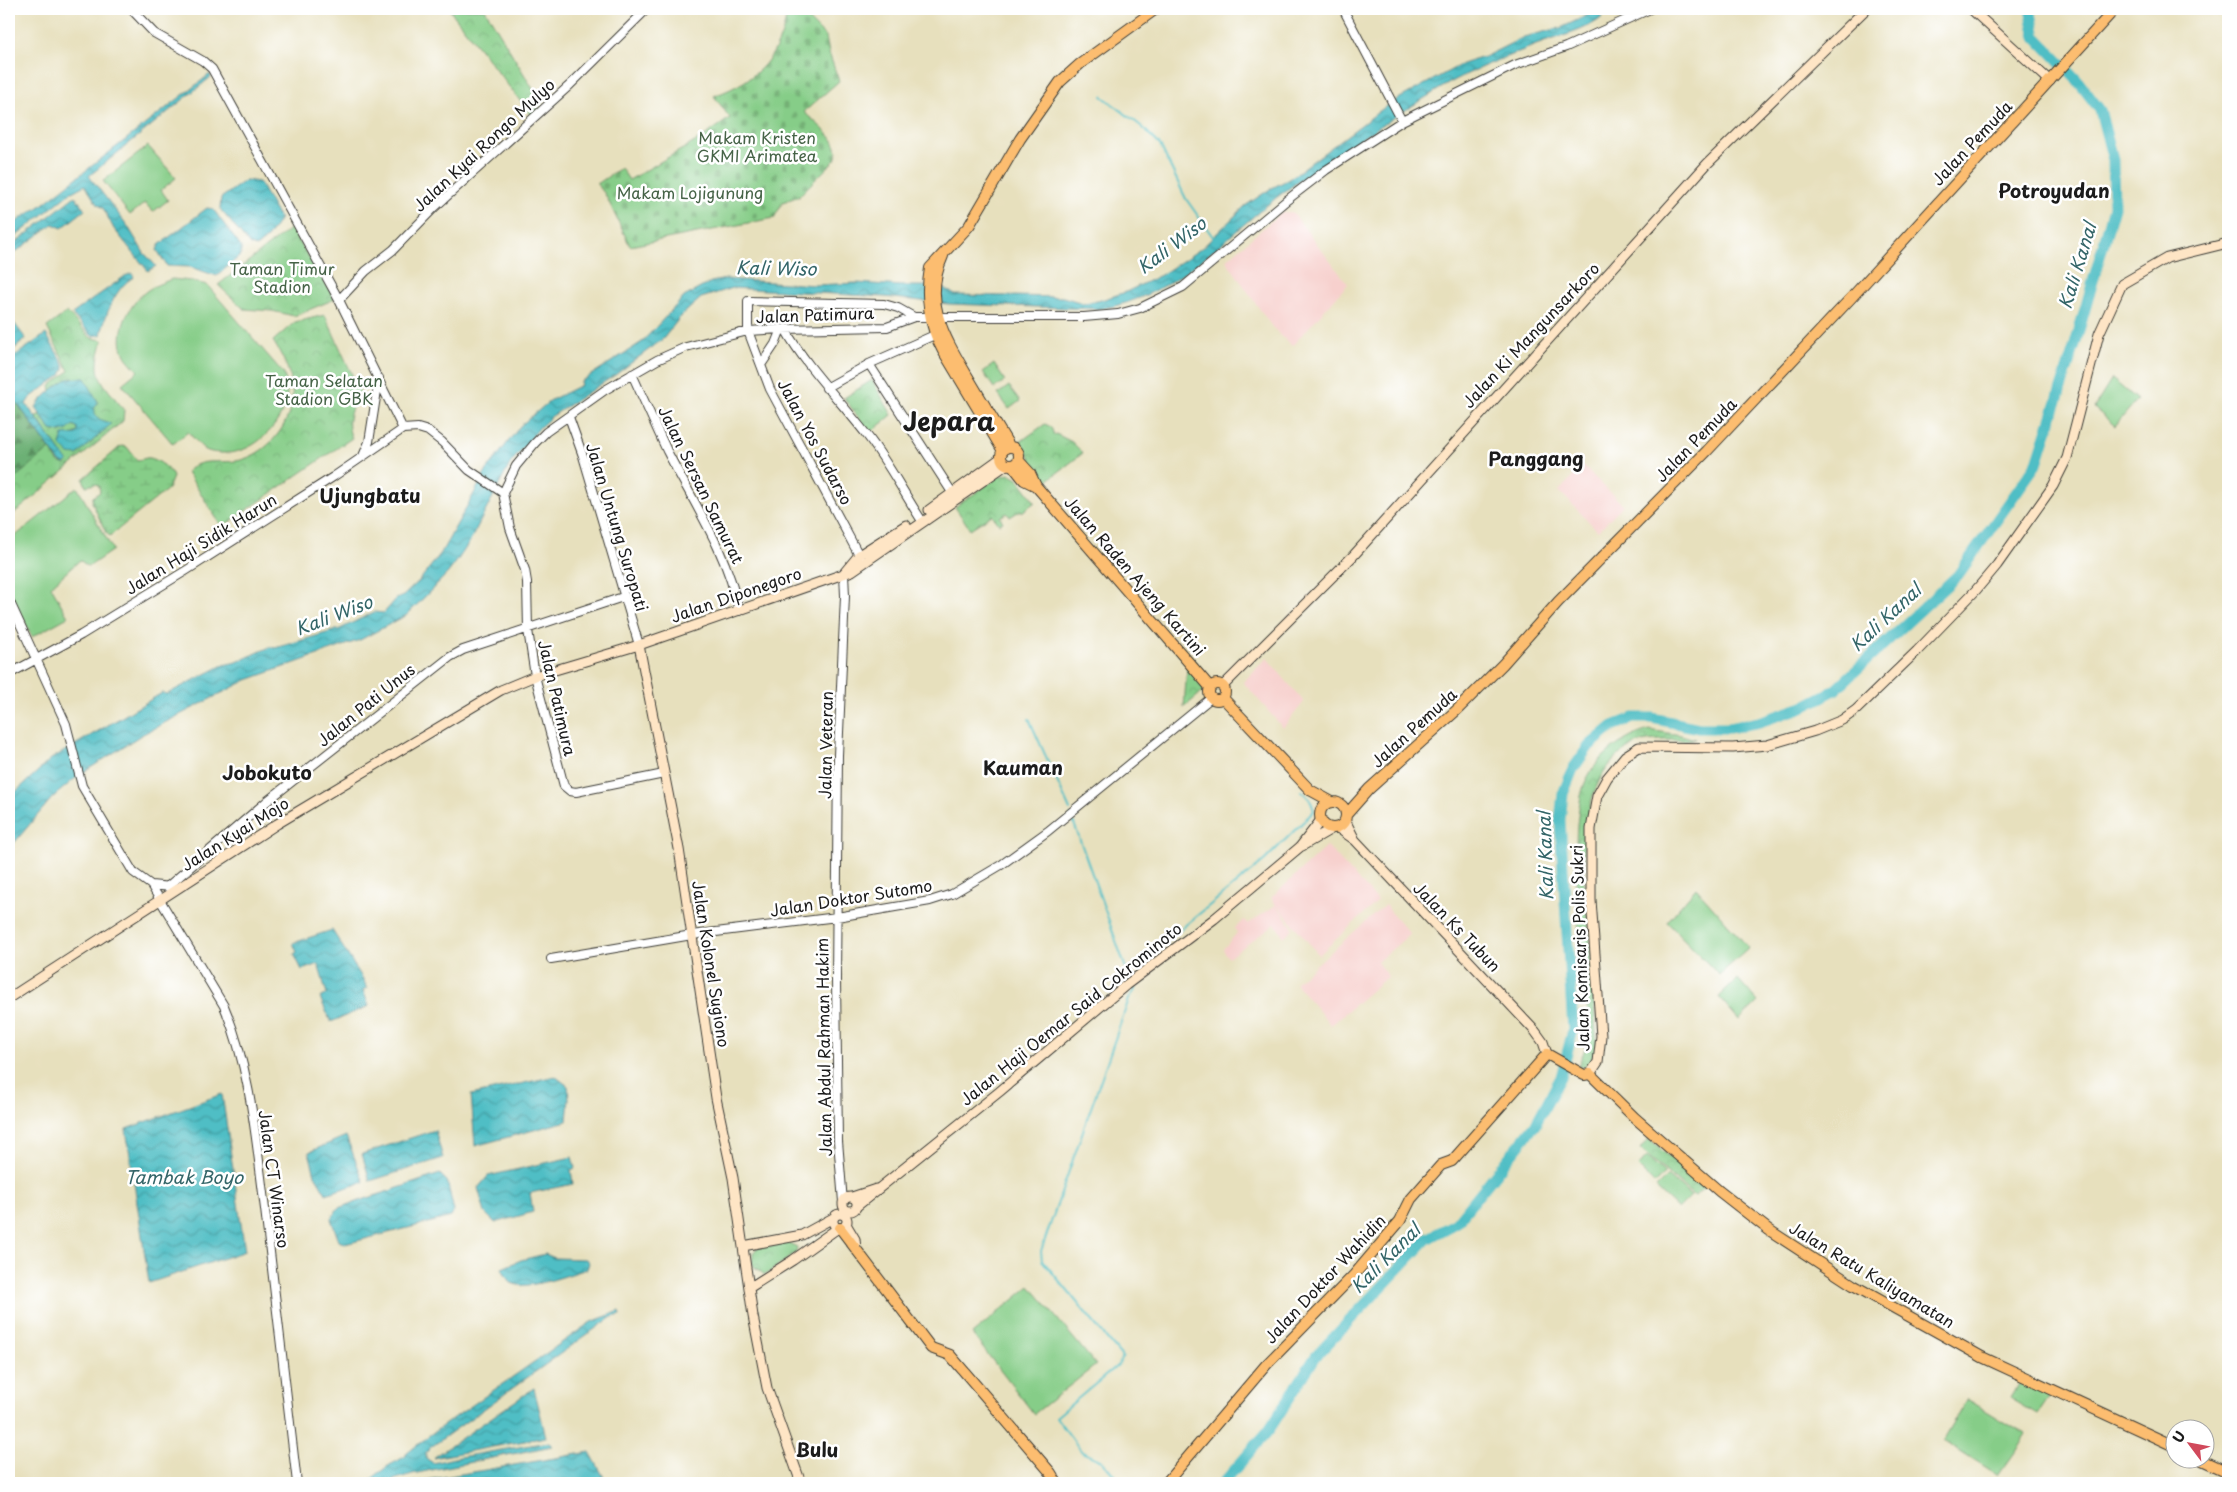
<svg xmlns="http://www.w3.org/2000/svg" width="2237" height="1492" viewBox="0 0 2237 1492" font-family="'Playpen Sans',sans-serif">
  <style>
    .built { fill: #f7d0cd }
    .grass { fill: #86cd88; stroke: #517452 }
    .forest { fill: url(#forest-firs); stroke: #446648 }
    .wetland { fill: url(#wetland-marsh); stroke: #517452 }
    .cemetery { fill: url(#cemetery-stones); stroke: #517452 }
    .park { fill: url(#park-crowns); stroke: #517452 }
    .water { fill: url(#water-waves); stroke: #366d70 }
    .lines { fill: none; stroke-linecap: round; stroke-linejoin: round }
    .stream { stroke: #4fbec5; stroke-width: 2 }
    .river { stroke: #4fbec5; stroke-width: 11 }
    .tertiary-casing { stroke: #3a3934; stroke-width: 10 }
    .secondary-casing { stroke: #3a3934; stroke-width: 11 }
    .primary-casing { stroke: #3a3934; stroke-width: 12 }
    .trunk-casing { stroke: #3a3934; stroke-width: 12 }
    .tertiary { stroke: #fff; stroke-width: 8 }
    .secondary { stroke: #fee5c5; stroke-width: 9 }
    .primary { stroke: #fcbd6f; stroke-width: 10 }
    .trunk { stroke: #fcbd6f; stroke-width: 10 }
    .labels { text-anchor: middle; stroke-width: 5; stroke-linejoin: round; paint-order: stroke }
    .park-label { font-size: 16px; fill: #466347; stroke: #fff }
    .street-label { font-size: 16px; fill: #1c1c1c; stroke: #fff }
    .water-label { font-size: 18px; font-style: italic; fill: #336568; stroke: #fff }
    .quarter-label { font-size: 19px; font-weight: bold; fill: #1c1c1c; stroke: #fff }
    .town-label { font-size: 26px; font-weight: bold; fill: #1c1c1c; stroke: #fff }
  </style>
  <defs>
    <pattern id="forest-firs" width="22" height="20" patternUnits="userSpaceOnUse" patternTransform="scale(1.25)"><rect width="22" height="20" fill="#6cb074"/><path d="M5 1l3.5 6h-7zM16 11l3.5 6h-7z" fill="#588e5e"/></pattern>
    <pattern id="wetland-marsh" width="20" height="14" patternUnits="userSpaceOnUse" patternTransform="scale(1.25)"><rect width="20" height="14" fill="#86cd88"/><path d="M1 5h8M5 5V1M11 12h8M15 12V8" fill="none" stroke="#73af75"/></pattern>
    <pattern id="cemetery-stones" width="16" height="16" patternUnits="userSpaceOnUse" patternTransform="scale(1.25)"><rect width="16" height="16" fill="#86cd88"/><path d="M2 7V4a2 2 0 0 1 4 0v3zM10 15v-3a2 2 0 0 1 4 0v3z" fill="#73af75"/></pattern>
    <pattern id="park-crowns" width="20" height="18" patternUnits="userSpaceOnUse" patternTransform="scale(1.25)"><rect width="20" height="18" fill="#86cd88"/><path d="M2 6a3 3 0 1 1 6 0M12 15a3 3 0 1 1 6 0" fill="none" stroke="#73af75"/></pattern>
    <pattern id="water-waves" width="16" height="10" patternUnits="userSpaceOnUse" patternTransform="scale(1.25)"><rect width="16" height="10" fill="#4fbec5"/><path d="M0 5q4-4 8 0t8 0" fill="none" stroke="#419a9f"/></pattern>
  </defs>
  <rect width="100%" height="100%" fill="#fff"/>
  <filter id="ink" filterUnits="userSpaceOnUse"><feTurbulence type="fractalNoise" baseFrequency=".02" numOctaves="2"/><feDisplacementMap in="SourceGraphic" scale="10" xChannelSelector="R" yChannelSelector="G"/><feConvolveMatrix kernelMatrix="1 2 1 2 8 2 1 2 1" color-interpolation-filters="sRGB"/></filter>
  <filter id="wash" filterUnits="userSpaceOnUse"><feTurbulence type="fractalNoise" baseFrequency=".0096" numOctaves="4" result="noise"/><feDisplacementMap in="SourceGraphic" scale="20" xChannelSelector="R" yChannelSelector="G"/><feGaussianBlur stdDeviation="1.12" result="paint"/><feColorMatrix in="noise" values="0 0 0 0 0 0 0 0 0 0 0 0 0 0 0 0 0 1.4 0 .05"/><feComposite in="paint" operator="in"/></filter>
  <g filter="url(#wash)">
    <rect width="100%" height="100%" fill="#e7e0bd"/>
    <path class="built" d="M1292 212 1348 284 1292 346 1272 327 1226 260 1281 213Z
      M1583 466 1623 505 1598 531 1559 491Z
      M1267 658 1304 702 1283 728 1243 682Z
      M1327 846 1378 901 1319 955 1277 905 1293 928 1284 937 1275 924 1228 958 1223 949 1237 933 1235 928 1244 920 1248 924 1276 905 1271 898Z
      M1385 905 1410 934 1377 962 1388 976 1331 1025 1295 983Z"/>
    <path class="grass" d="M148 146 176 178 161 190 168 200 153 212 145 203 130 215 103 181Z
      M172 279 191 281 207 285 284 374C285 379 287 384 287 389 288 420 256 453 226 453 219 453 210 453 204 449 198 444 193 437 188 432L173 444 122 384 138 371C134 366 126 359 124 353 115 333 129 305 144 293 152 286 162 283 172 279Z
      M994 364 1005 381 994 388 983 372Z
      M2112 379 2137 400 2115 426 2094 408Z
      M1009 386 1020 401 1009 409 998 394Z
      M77 487 113 550 91 565 87 566 80 560 51 586 68 617 32 637 9 590V541Z
      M1696 888 1749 948 1719 975 1667 922Z
      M1738 979 1758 1002 1739 1020 1719 997Z
      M1647 1157 1665 1173 1655 1184 1638 1167Z
      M1668 1176 1691 1196 1678 1209 1656 1188Z
      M1030 1286 1096 1365 1034 1414 972 1334Z
      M2021 1380 2050 1395 2037 1414 2010 1398Z
      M1967 1399 2026 1435 1998 1475 1943 1440Z"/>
    <path class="forest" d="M9 392 50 449 9 483Z"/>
    <path class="wetland" d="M121 446 127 447 137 460C142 460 146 457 150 458 158 459 171 470 173 477L168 489 110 536 106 533 92 502 93 497 100 492 99 486 96 484 86 486 83 479Z"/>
    <path class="cemetery" d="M788 9H798L826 37 829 53 839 81 804 112C816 124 844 141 835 160L799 196 783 202 774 218 630 246 605 194 597 184 621 168 629 180 700 139 730 118 714 96C760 79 780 56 788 9Z"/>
    <path class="park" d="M449 9H485L542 104 531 115Z
      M291 228 335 299 294 316 272 311 244 309 218 285Z
      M67 312 91 338 103 340C91 378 101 379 124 410L123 421 9 518V483L50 449 58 462 65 465 68 462 36 417 40 414 51 430 62 432 73 425 77 427 78 432 63 439 60 445 106 422 99 420 95 416 94 409 68 379 51 392 50 386 69 371 47 327Z
      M325 315 360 392C352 406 344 422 352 438L222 527 187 472C200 455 225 466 244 459 277 448 300 410 290 376 286 363 280 352 273 341L295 322Z
      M872 380 892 415 870 433 844 398Z
      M1045 424 1051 427 1054 435 1056 434 1072 442 1083 453 1043 484 1029 467 1031 458 1020 442Z
      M1009 474 1018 479 1035 502 1022 512 1021 510 1010 517 1007 513 1000 517 1003 522 999 524 992 515 970 529 955 507 1000 476Z
      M1188 654C1213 681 1214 684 1184 707Z
      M1649 730 1681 735 1695 739C1676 742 1652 737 1636 744 1581 771 1582 846 1585 897 1586 911 1589 925 1590 939 1593 974 1594 1010 1597 1045L1596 1052 1585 1068 1578 1066C1581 1058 1587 1047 1587 1038 1590 1003 1583 967 1579 932 1575 895 1573 827 1582 792 1589 762 1621 738 1649 730Z
      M1648 1139 1705 1186V1187L1694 1196 1640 1149Z
      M789 1243 797 1247 796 1253 765 1275 752 1265 753 1253 757 1248Z"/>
    <path class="water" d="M1592 9H1605V15C1586 32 1559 36 1536 45 1506 57 1474 69 1446 85 1392 118 1339 152 1288 189 1227 233 1177 298 1099 309L949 304 885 297 733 288 701 298 681 316 663 339 615 375 552 416 540 427 510 464 469 543 457 561 447 574 407 615 360 640 247 680 141 735 78 776 52 798 9 849V798L51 759 162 693 167 694 223 665 237 662 270 647 275 648 340 629 374 612 384 613 396 599 403 596 419 581 441 553 487 470 520 426 551 400 581 385 580 382 642 342 684 297 711 282 726 279 815 285 857 283 903 286H925L944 288 955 295 1063 297 1083 303 1098 301 1126 292 1161 275 1202 248 1245 206 1270 189 1289 179 1389 104 1462 64 1484 57 1524 37 1563 27 1588 15Z
      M210 74 211 77 89 176 127 225 144 253 156 266 148 271 114 229 103 208 97 204 85 185 70 193 9 242V229L21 218 39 207Z
      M246 180 259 182 280 219 267 238 256 247 250 245 220 209 221 198Z
      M75 196 85 210 62 228 53 224 9 257V248Z
      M207 208 213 209 241 247V255L217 276 190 267 167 266 157 250 159 245Z
      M132 273 134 277C115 287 105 316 101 335L92 336 72 314 125 276Z
      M9 316 26 339 9 353Z
      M46 334 64 365V369L61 375 30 398 26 404 68 462 64 464 59 461 9 392V360Z
      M85 378 98 402 94 409C96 421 102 419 111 424L77 455 69 454 60 445 63 435 76 434 78 431 77 427 73 425 68 430 61 432 51 430 36 408C37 401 60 382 68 379 73 378 80 378 85 378Z
      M332 930 363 979 367 988 363 990 369 1006 331 1022 320 998 327 994 318 964 302 970 294 954 297 952 293 943Z
      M555 1076 568 1086 569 1099 567 1121 475 1146 471 1095Z
      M222 1094 245 1251 149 1283 126 1129Z
      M435 1130 443 1158 370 1181 362 1154Z
      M346 1136 364 1182 326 1194 315 1175 309 1152Z
      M572 1157 575 1168 571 1170 573 1184 530 1193 533 1212 495 1223 485 1213 478 1188 488 1176Z
      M440 1174 447 1181 454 1211 451 1217 345 1244 339 1241 331 1219 338 1208Z
      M545 1254 555 1258 586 1259 589 1263 587 1269C572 1273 524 1293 510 1282 507 1279 504 1272 502 1268L521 1260Z
      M620 1311 621 1315 612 1317 592 1331 431 1447 426 1453V1458L433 1463 454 1458 549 1442 552 1446 412 1474 393 1480V1483H366L388 1466 406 1456V1454L431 1434 591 1322Z
      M534 1388 546 1437 433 1458Z
      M590 1452 607 1483H409Z"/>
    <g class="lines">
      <path class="stream" d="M1102 96 1141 126 1160 145 1186 199 1213 237
        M1029 719 1070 810
        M1071 815 1130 980
        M1127 973 1265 860 1314 811 1311 801 1302 791
        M1121 1483 1102 1461 1082 1452 1056 1417 1117 1366 1123 1358 1042 1260 1041 1251 1129 999 1135 990 1132 984"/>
      <path class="river" d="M1223 1483 1269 1430 1316 1356 1427 1239 1456 1223 1535 1125 1561 1077 1573 1030 1560 820 1563 794 1573 769 1589 746 1613 726 1633 718H1652L1699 728H1729L1759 722 1803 707 1835 690 1958 575 2037 463 2074 348 2114 207 2113 160 2100 110 2077 80 2036 37 2030 9"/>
    </g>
  </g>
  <g filter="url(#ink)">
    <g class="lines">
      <defs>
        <path id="tertiary" d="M131 9 154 33 203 61 212 69 339 300
          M1343 9 1402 121
          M785 329C807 368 839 399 866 434 888 462 903 492 922 521
          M869 364 955 497
          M761 365 775 344 781 329
          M632 374C644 400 655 425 667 451 694 504 727 551 739 611
          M826 388 869 364 939 333
          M569 417 583 456 639 645
          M403 429 339 300 366 271 393 250 435 207 570 85 647 9
          M363 456 369 442 379 378
          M861 559 770 389 748 331V301L884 304 898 308 914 317
          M9 600 66 724 82 786 133 872 151 885 171 887
          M9 674 81 635 187 570 333 477 403 429 418 428 428 431 442 442 469 470 503 493
          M664 774 576 792 570 791 564 786 535 676 528 630 527 582 525 570 510 528 503 493 516 466 535 443 546 432 605 390 657 360 686 347 748 331 781 329 887 327 914 317H1084L1118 314 1140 308 1183 287 1287 200 1326 170 1402 121 1515 65 1566 47 1650 9
          M151 885 224 1006C251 1070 256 1141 265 1209 276 1300 286 1392 297 1483
          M167 887 266 802 450 657 463 650 623 597
          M551 959 692 935 837 917 930 901 952 894 1001 865 1048 831 1211 698
          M843 1202 838 1141 836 980 838 755 845 596 844 573"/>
        <path id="secondary" d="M1971 9 2050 81
          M929 510 1001 458
          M844 573 859 555 906 525
          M639 645 679 849 716 1098 733 1178 753 1316 767 1388 801 1483
          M1223 686 1353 556 1707 164 1866 9
          M1345 820 1354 838
          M1338 828 1355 840 1535 1031 1543 1042 1547 1054
          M1302 846 1333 828
          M9 998 277 824 501 690 535 676 639 645 852 571 1006 465
          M1590 1074 1598 1062 1601 1036 1591 900V829L1597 796 1607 778 1625 756 1639 747 1733 748 1767 745 1815 731 1842 720 1856 710 1917 651 1976 590 1997 565 2053 486 2067 458 2099 334 2122 284 2167 258 2228 243
          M843 1204a7 7 0 1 1 14 0a7 7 0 1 1-14 0Z
          M852 1197 876 1189
          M857 1206 999 1092 1126 985 1214 919 1300 847 1321 820
          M833 1221a7 7 0 1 1 14 0a7 7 0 1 1-14 0Z
          M846 1224 855 1239 856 1249
          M743 1246 802 1235 833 1218
          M749 1288 793 1260 838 1228"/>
        <path id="primary" d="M840 1228 931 1348 950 1355 1051 1473 1057 1483
          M2202 1460 2228 1472
          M1166 1483 1266 1365 1354 1275 1400 1221 1411 1199 1441 1165 1452 1161 1547 1054 1584 1075 1590 1074 1635 1118 1719 1191 1769 1230 1853 1285 1982 1357 2174 1446"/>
        <path id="trunk" d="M943 256C922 302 945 338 968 377 982 401 996 424 1010 447
          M1001 456a9 9 0 1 1 18 0a9 9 0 1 1-18 0Z
          M1003 451 943 351C929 326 925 296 930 268L969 226 1020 139 1060 82 1080 64 1156 9
          M1019 461 1030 473 1036 486 1210 687
          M1013 466 1024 480 1036 486
          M1209 692a8 8 0 1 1 16 0a8 8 0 1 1-16 0Z
          M1223 698 1310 790 1332 802
          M1320 815a13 13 0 1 1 26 0a13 13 0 1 1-26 0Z
          M1346 815 1369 789 1458 709 1503 664 1558 602 1707 451 1851 298 2115 9"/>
      </defs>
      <use href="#tertiary" class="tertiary-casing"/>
      <use href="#secondary" class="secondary-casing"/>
      <use href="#primary" class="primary-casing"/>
      <use href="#trunk" class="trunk-casing"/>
      <use href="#tertiary" class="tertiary"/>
      <use href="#secondary" class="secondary"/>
      <use href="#primary" class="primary"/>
      <use href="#trunk" class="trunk"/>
    </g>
  </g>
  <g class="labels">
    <g class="park-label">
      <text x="757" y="144">Makam Kristen<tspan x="757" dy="18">GKMI Arimatea</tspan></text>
      <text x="690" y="199">Makam Lojigunung</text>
      <text x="282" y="275">Taman Timur<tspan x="282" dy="18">Stadion</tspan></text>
      <text x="324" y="387">Taman Selatan<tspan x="324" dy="18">Stadion GBK</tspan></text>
    </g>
    <g class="street-label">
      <text transform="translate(1972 143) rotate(-47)" y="6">Jalan Pemuda</text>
      <text transform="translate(484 145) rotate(-43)" y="6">Jalan Kyai Rongo Mulyo</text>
      <text transform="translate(815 315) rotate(-2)" y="6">Jalan Patimura</text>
      <text transform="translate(1531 335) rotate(-47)" y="6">Jalan Ki Mangunsarkoro</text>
      <text transform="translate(1696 440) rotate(-46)" y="6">Jalan Pemuda</text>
      <text transform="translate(815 442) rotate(62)" y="6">Jalan Yos Sudarso</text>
      <text transform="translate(701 485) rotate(64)" y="6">Jalan Sersan Samurat</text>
      <text transform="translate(617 527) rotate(73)" y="6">Jalan Untung Suropati</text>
      <text transform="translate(201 544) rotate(-32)" y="6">Jalan Haji Sidik Harun</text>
      <text transform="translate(1135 576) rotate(49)" y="6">Jalan Raden Ajeng Kartini</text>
      <text transform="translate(736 595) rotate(-19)" y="6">Jalan Diponegoro</text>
      <text transform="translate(557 698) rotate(77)" y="6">Jalan Patimura</text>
      <text transform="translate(366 705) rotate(-39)" y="6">Jalan Pati Unus</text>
      <text transform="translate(1414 728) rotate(-42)" y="6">Jalan Pemuda</text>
      <text transform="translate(826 745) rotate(-89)" y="6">Jalan Veteran</text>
      <text transform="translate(235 834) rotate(-32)" y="6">Jalan Kyai Mojo</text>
      <text transform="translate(851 898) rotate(-9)" y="6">Jalan Doktor Sutomo</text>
      <text transform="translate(1457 927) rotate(46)" y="6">Jalan Ks Tubun</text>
      <text transform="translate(1580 948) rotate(-92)" y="6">Jalan Komisaris Polis Sukri</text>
      <text transform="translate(711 964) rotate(81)" y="6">Jalan Kolonel Sugiono</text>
      <text transform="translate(1071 1014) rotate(-39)" y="6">Jalan Haji Oemar Said Cokrominoto</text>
      <text transform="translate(824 1047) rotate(-91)" y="6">Jalan Abdul Rahman Hakim</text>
      <text transform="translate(274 1179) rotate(82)" y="6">Jalan CT Winarso</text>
      <text transform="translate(1872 1275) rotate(31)" y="6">Jalan Ratu Kaliyamatan</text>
      <text transform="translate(1325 1279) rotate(-47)" y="6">Jalan Doktor Wahidin</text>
    </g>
    <g class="water-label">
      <text transform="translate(1172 246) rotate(-37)" y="6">Kali Wiso</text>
      <text transform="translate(2078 266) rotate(-73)" y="6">Kali Kanal</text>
      <text transform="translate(776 269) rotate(1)" y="6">Kali Wiso</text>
      <text transform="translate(334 616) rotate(-21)" y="6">Kali Wiso</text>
      <text transform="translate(1886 618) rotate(-43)" y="6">Kali Kanal</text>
      <text transform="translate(1546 856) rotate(-92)" y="6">Kali Kanal</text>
      <text x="184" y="1184">Tambak Boyo</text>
      <text transform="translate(1386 1259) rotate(-45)" y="6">Kali Kanal</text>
    </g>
    <g class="quarter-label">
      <text x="2054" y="198">Potroyudan</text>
      <text x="1536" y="466">Panggang</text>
      <text x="370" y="503">Ujungbatu</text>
      <text x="1023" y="775">Kauman</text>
      <text x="267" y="780">Jobokuto</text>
      <text x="817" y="1457">Bulu</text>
    </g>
    <g class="town-label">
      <text x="949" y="431">Jepara</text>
    </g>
  </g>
  <rect width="2237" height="1492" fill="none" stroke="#fff" stroke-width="30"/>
  <g transform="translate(2190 1444) rotate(302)"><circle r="24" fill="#ffffff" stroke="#a4a4a4"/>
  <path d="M0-4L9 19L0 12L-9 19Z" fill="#d1495b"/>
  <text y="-8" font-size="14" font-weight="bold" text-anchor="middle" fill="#1c1c1c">U</text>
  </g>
</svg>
